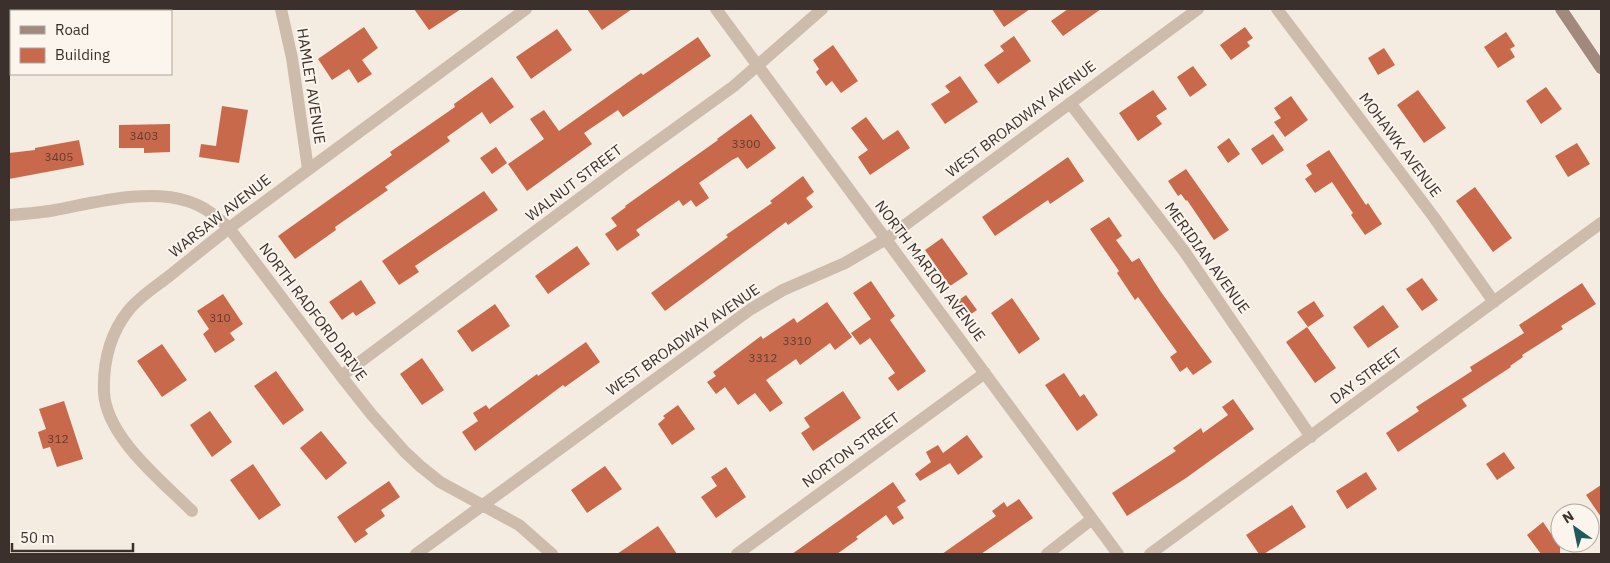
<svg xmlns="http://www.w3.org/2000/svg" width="1610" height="563" viewBox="0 0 1610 563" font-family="'IBM Plex Sans',sans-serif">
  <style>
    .building { fill: #c8694b }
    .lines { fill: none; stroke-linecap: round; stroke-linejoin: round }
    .minor { stroke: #cdbbac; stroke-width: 12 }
    .secondary { stroke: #a18a7d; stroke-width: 12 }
    .labels { text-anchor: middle; stroke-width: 4; stroke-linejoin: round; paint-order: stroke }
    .number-label { font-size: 12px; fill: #5e3e33 }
    .street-label { font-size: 15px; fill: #3b302b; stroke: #fbf5ee }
  </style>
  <rect width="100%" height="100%" fill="#f4ebe1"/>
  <path class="building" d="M414 9H461L429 30Z
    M587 9H632L602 30Z
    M992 9H1030L1004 27Z
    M1068 9H1101L1063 36 1051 21Z
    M364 27 378 48 362 60 372 74 358 83 349 69 332 80 318 59Z
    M1245 27 1253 38 1247 42 1250 46 1231 60 1220 45Z
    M557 29 572 50 531 79 516 57Z
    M1506 32 1515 46 1510 49 1515 57 1498 68 1484 47Z
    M1014 36 1031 61 998 84 984 65 1004 51 1000 46Z
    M698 37 711 56 623 117 618 110 584 133 592 144 527 191 508 164 544 139 530 119 544 110 559 131 641 73 643 75Z
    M833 45 858 81 841 93 832 81 826 86 816 72 819 69 813 60Z
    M1384 48 1395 65 1378 75 1368 58Z
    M1193 66 1207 85 1190 97 1177 77Z
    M960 76 978 102 945 124 931 104 950 92 945 86Z
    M492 77 514 107 490 124 482 112 447 137 450 141 385 187 388 190 335 227 336 230 295 259 278 236 392 155 390 152 455 107 454 104Z
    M1546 87 1562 109 1541 124 1526 101Z
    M1153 90 1167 109 1156 116 1162 124 1138 141 1119 113Z
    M1418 90 1446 128 1424 143 1397 105Z
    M1291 96 1308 120 1285 137 1274 122 1281 118 1274 108Z
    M222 106 248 110 239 163 199 157 201 144 216 146Z
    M751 114 776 148 747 169 738 157 732 160 699 183 709 198 696 207 691 200 683 206 679 200 636 230 640 235 617 251 605 234 617 226 611 218 626 207 625 206 718 140 717 139Z
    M866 117 883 140 898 130 910 148 870 175 858 157 868 150 851 128Z
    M170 124V152L144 153V148H119V125Z
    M1273 134 1284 150 1262 165 1251 149Z
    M1229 138 1240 154 1228 163 1217 147Z
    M79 140 84 165 9 179V153L35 150V148Z
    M1577 143 1590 164 1568 177 1555 156Z
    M496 147 507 163 492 174 480 158Z
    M1329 150 1366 205 1368 203 1382 224 1365 235 1351 215 1353 213 1332 182 1315 193 1305 179 1312 174 1306 165Z
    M1068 157 1084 181 1050 204 1048 200 995 236 982 217Z
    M1186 169 1229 230 1214 240 1187 200 1186 201 1181 194 1178 196 1168 181Z
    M803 176 814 192 806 198 813 207 788 225 786 222 665 311 651 293 728 237 726 235 772 203 770 201Z
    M1475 187 1512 238 1493 252 1456 201Z
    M484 191 498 210 415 266 419 272 399 285 382 261Z
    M1109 217 1122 236 1116 240 1132 262 1139 258 1161 292 1212 362 1193 375 1187 367 1180 372 1170 357 1177 352 1138 297 1135 300 1117 273 1119 271 1090 229Z
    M942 238 968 274 950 286 925 250Z
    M577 246 590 264 548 294 535 276Z
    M1422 278 1438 300 1422 311 1406 289Z
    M361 280 376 303 356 316 353 312 342 320 329 302Z
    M871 281 895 316 890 320 926 371 898 391 888 378 895 373 870 338 860 345 851 333 871 319 853 293Z
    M1582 283 1596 304 1561 326 1563 329 1522 355 1523 357 1510 366 1511 367 1462 399 1467 406 1398 452 1386 433 1419 411 1416 407 1472 371 1470 367 1524 333 1519 325Z
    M223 294 243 324 230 333 235 340 215 353 203 334 209 329 197 311Z
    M966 295 977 310 965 318 955 303Z
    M1012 298 1040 339 1019 354 991 313Z
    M1314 301 1324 316 1308 327 1297 312Z
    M827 302 852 337 835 350 830 343 800 365 796 359 766 380 783 403 770 412 755 393 738 405 725 387 716 394 707 382 716 376 713 372 761 336 763 339 794 318 797 323Z
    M495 304 510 326 472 352 457 331Z
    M1383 305 1399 327 1368 348 1353 327Z
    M1307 327 1336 368 1315 383 1286 342Z
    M586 342 600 362 565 387 563 385 475 451 462 432 478 421 473 413 486 405 489 409 537 374 538 376Z
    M162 344 187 380 162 397 137 361Z
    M422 358 444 390 422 405 400 374Z
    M276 371 304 410 283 425 254 386Z
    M1064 373 1080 397 1084 394 1098 415 1077 431 1045 385Z
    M843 391 861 418 813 451 801 433 810 427 804 418Z
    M1233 399 1254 429 1186 478 1127 516 1112 493 1176 451 1173 448 1201 428 1203 433 1228 415 1222 407Z
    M64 401 83 459 57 467 50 447 43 449 38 432 46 429 39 409Z
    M678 405 695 429 672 445 658 424 665 418 663 416Z
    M210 411 232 442 212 457 190 425Z
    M321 431 347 463 326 480 300 448Z
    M967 435 983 457 958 475 950 463 920 481 915 474 931 462 926 452 938 445 943 453Z
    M1504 452 1515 468 1497 480 1486 464Z
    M253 464 281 505 259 520 230 480Z
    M605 466 622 489 587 513 571 490Z
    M726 467 746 497 716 518 701 497 717 486 711 477Z
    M1366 472 1377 489 1347 509 1336 491Z
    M389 481 400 497 381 510 385 516 365 530 368 534 355 543 337 517Z
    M893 482 906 501 897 507 904 518 893 525 886 515 856 537 858 539 837 554H792Z
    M1601 485V517L1586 495Z
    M1019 499 1033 518 981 554H942L996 516 992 511 1004 502 1007 507Z
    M1292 505 1306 527 1264 554H1259L1246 535Z
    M1543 522 1554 538 1560 534V554H1541L1527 535Z
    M658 526 677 554H617Z"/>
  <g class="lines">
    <path class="minor" d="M281 9 292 58 308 169
      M716 9 1118 554
      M1277 9 1433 216 1494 302
      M89 11 97 9
      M9 30 11 29
      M1070 103 1184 251 1311 437
      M9 215C24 214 40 213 55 210 93 203 149 188 187 201 204 206 216 216 229 228L341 376 372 415 405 452 420 466 440 482 519 525 552 554
      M341 376 623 166 734 86 822 9
      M192 511C162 481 106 437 104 392 103 363 110 334 128 311 139 297 155 287 168 277 197 254 225 230 255 209 345 142 436 76 526 9
      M416 554 751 309 783 290 845 263 886 239 1198 9
      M737 554 985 373
      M1047 554 1092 519
      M1150 554 1601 223"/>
    <path class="secondary" d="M1561 9 1601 68"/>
  </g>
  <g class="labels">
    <g class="number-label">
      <text x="144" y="140">3403</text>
      <text x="746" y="148">3300</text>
      <text x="59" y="161">3405</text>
      <text x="220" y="322">310</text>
      <text x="797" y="345">3310</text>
      <text x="763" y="362">3312</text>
      <text x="58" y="443">312</text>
    </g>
    <g class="street-label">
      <text transform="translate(311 86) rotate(81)" y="5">HAMLET AVENUE</text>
      <text transform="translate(1021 119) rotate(-37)" y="5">WEST BROADWAY AVENUE</text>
      <text transform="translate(1400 145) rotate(53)" y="5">MOHAWK AVENUE</text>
      <text transform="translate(574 183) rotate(-37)" y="5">WALNUT STREET</text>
      <text transform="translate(220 216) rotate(-38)" y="5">WARSAW AVENUE</text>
      <text transform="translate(1207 258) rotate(54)" y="5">MERIDIAN AVENUE</text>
      <text transform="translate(930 271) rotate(53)" y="5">NORTH MARION AVENUE</text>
      <text transform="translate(313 312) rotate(53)" y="5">NORTH RADFORD DRIVE</text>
      <text transform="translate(683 340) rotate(-35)" y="5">WEST BROADWAY AVENUE</text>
      <text transform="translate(1366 376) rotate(-36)" y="5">DAY STREET</text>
      <text transform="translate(851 450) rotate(-36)" y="5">NORTON STREET</text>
    </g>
  </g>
  <rect width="1610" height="563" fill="none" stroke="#3b302b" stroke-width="20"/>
  <rect x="10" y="10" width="162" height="65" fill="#fbf5ee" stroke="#aea6a0"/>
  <rect x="20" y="26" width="25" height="8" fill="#a18a7d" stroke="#aea6a0"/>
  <text x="55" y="35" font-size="15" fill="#3b302b">Road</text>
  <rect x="20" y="48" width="25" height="15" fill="#c8694b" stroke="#aea6a0"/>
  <text x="55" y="60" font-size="15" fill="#3b302b">Building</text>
  <g transform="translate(1575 528) rotate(327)"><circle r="24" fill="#fbf5ee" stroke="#aea6a0"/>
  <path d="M0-4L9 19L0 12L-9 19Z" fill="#1f5a5e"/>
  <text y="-8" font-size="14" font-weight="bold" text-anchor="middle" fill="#3b302b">N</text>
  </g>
  <path d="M12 543v8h121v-8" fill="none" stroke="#3b302b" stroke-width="2.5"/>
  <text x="20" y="543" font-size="15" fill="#3b302b" stroke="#fbf5ee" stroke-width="4" paint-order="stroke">50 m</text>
</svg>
